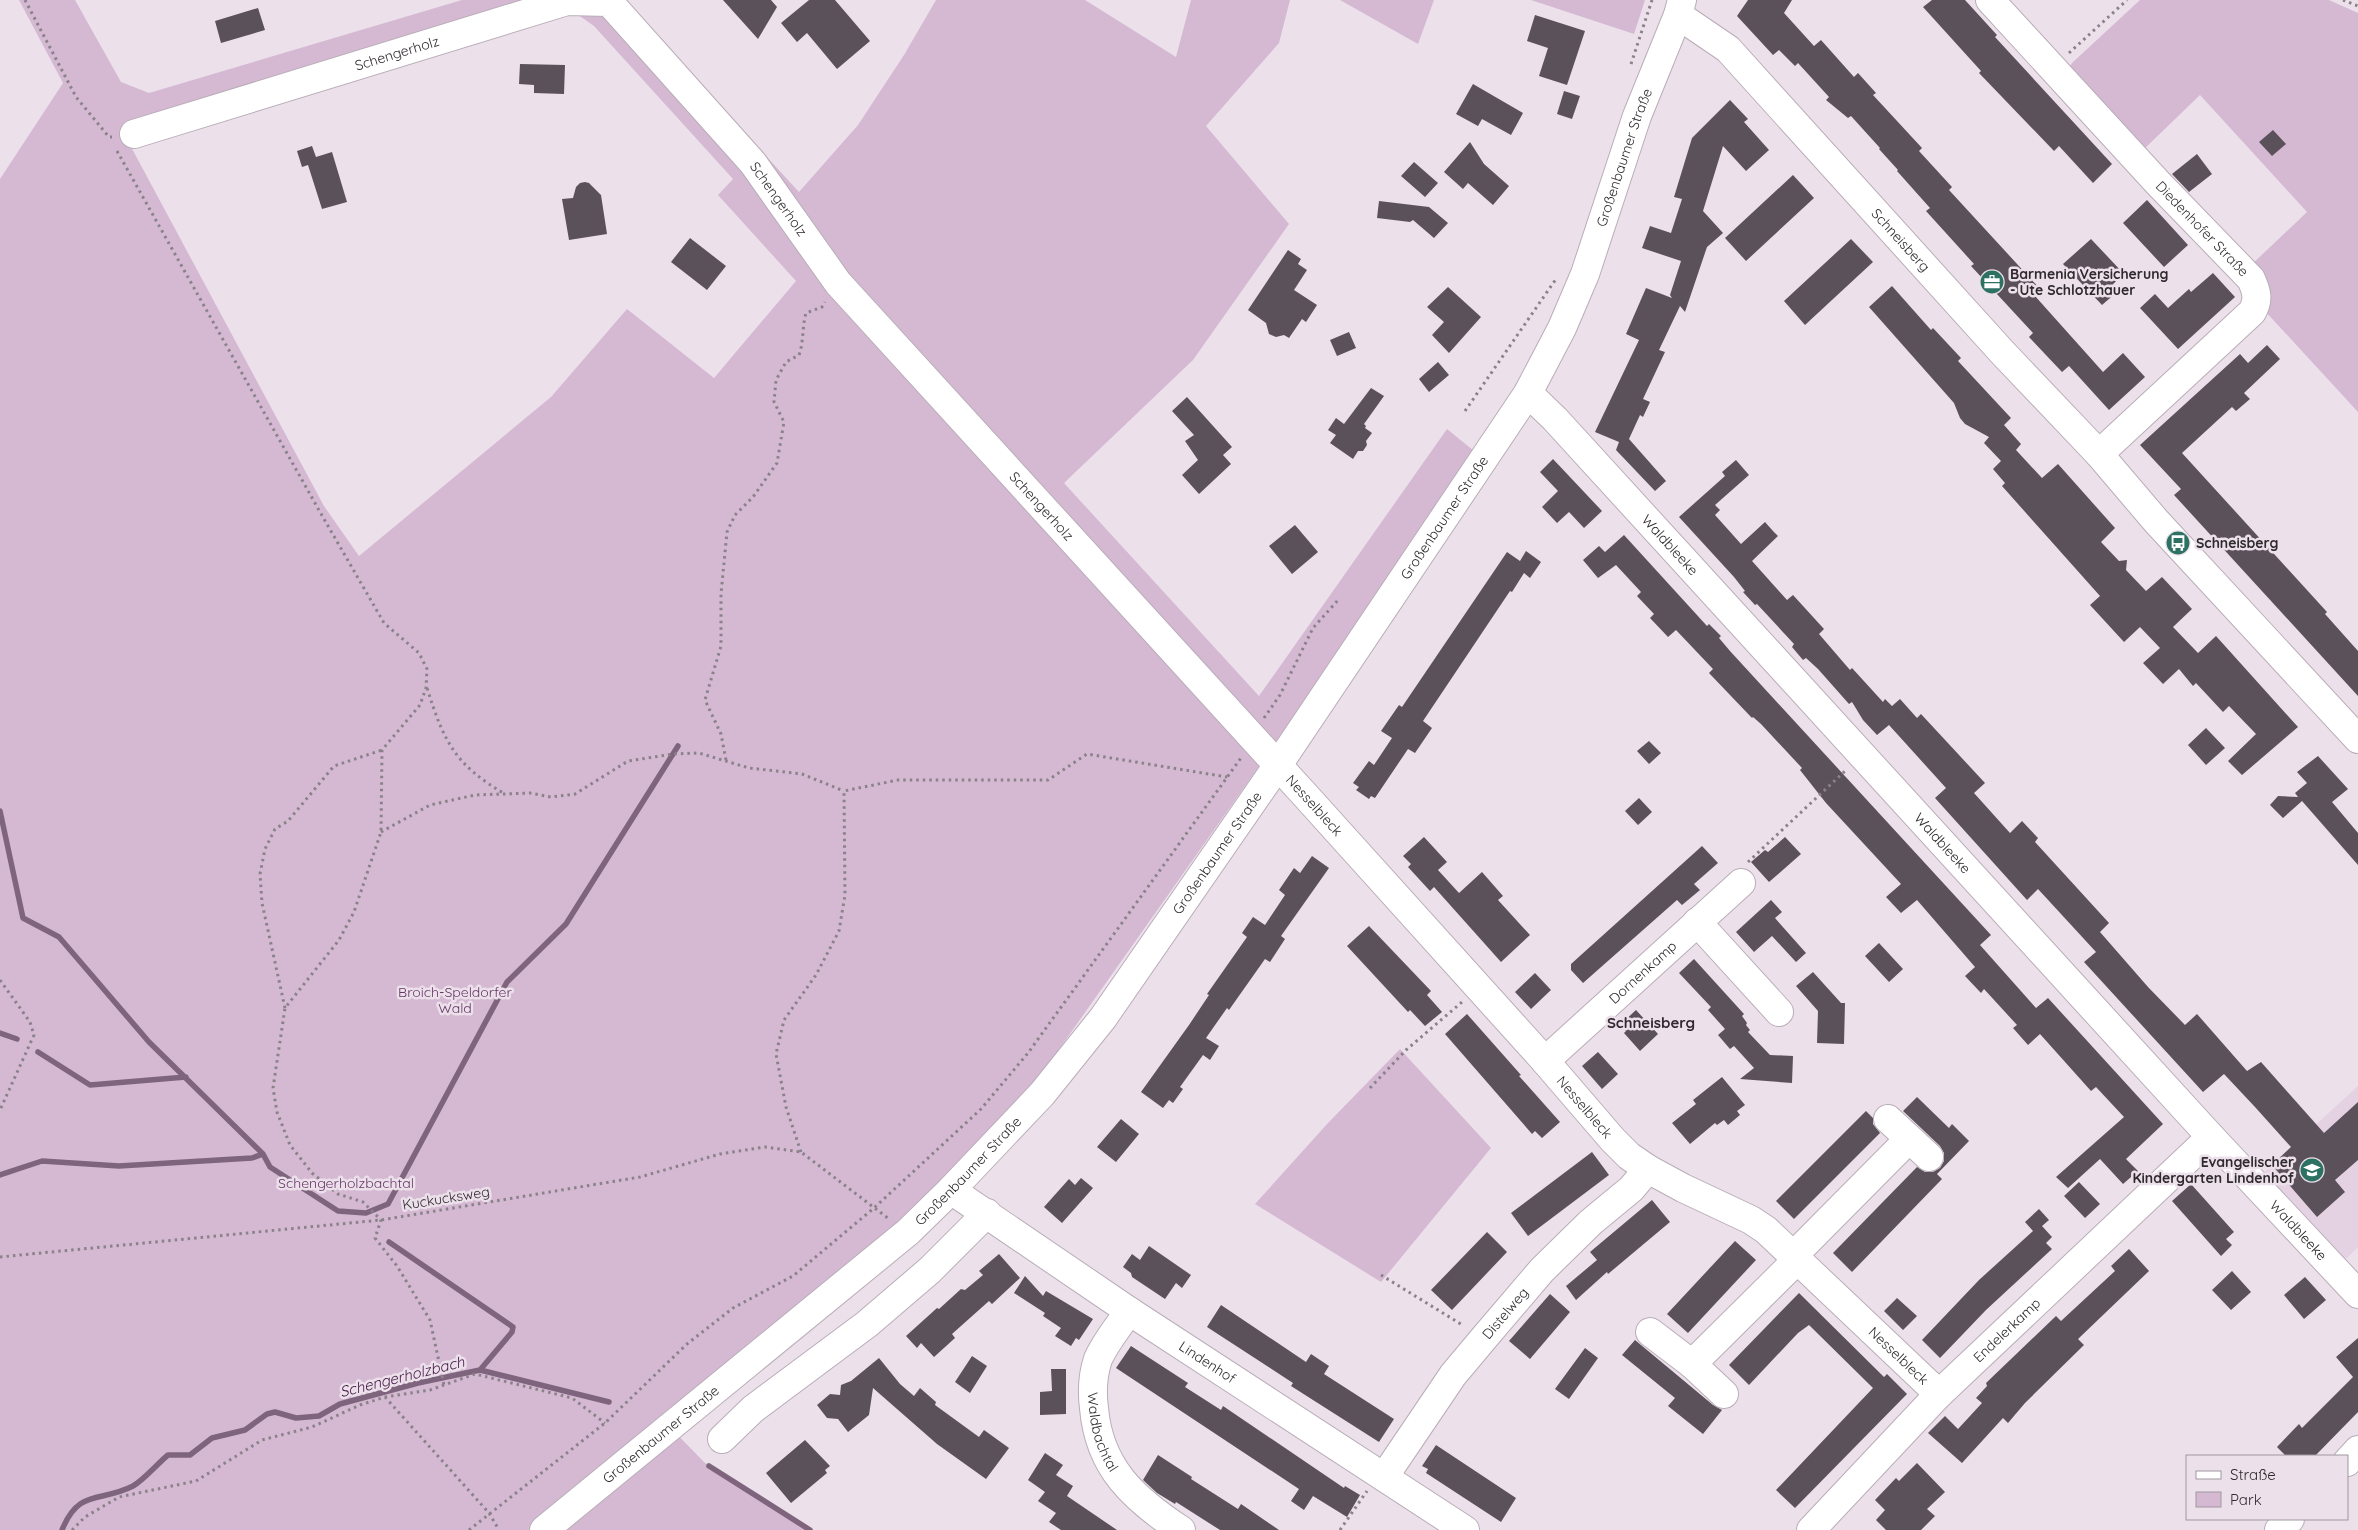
<svg xmlns="http://www.w3.org/2000/svg" width="2358" height="1530" viewBox="0 0 2358 1530" font-family="Quicksand,sans-serif">
  <style>
    .built { fill: #e4d2e3 }
    .green { fill: #d5b9d3; fill-rule: evenodd }
    .lines { fill: none; stroke-linecap: round; stroke-linejoin: round }
    .stream { stroke: #7e647c; stroke-width: 5.5 }
    .building { fill: #5b515b }
    .minor-casing { stroke: #b9adb8; stroke-width: 30 }
    .path { stroke: #8a8289; stroke-width: 3; stroke-dasharray: 2.5 4; stroke-linecap: butt }
    .minor { stroke: #fff; stroke-width: 28 }
    .labels { text-anchor: middle; stroke-width: 5; stroke-linejoin: round; paint-order: stroke }
    .street-label { font-size: 14px; fill: #2e2a2e; stroke: #ece0eb }
    .poi-label { font-size: 14px; font-weight: bold; fill: #2e2a2e; stroke: #ece0eb; text-anchor: start }
    .park-label { font-size: 14px; fill: #663765; stroke: #ece0eb }
    .neighbourhood-label { font-size: 15px; font-weight: bold; fill: #322931; stroke: #ece0eb }
    .water-label { font-size: 15px; font-style: italic; fill: #451845; stroke: #ece0eb }
  </style>
  <rect width="100%" height="100%" fill="#ece0eb"/>
  <path class="built" d="M2358 1086V1247L2347 1258 2337 1259 2261 1175Z"/>
  <path class="green" d="M19 0H75L121 82 149 93 462 0H623L799 192 858 125 904 55 936 0H1085L1176 57 1191 0H1290L1279 43 1206 126 1289 224 1193 360 1064 483 1259 696 1447 429 1479 455 1038 1079 897 1226 661 1418 705 1463 808 1530H0V179L63 83ZM574 12 594 26 733 179 718 195 796 281 714 378 627 309 551 397 359 556 324 506 130 145Z
    M1340 0H1434L1418 44Z
    M1531 0H1645L1634 34Z
    M2140 0H2329L2358 13V412L2264 310 2249 267 2307 212 2200 95 2141 152 2067 71 2072 63Z
    M1400 1049 1491 1148 1381 1282 1255 1204 1328 1123Z"/>
  <g class="lines">
    <path class="stream" d="M0 811 23 918 59 937 149 1042 263 1154 270 1167 338 1211 366 1213 388 1204 507 982 566 924 678 746
      M0 1033 17 1039
      M38 1052 90 1085 186 1077
      M0 1175 42 1161 119 1166 252 1158 263 1154
      M389 1242 513 1327 512 1332 480 1370
      M709 1466 810 1530
      M62 1530C79 1488 100 1503 133 1486 145 1479 157 1464 168 1455H190L212 1438 245 1430 267 1414 275 1412 296 1418 319 1416 340 1404 418 1383 480 1370 609 1402"/>
  </g>
  <path class="building" d="M723 0H771L777 7 758 39Z
    M809 0H835L870 41 837 69 807 33 797 42 781 23Z
    M1748 0H1792L1784 13 1814 46 1821 40 1854 77 1858 73 1876 93 1873 95 1922 148 1919 151 1952 187 1949 190 2041 290 2035 296 2103 372 2123 353 2145 377 2109 410 2069 366 2062 372 2029 337 2033 333 1971 266 1974 264 1926 211 1930 208 1897 171 1898 170 1879 149 1880 148 1851 116 1848 118 1826 100 1829 97 1798 63 1795 66 1779 50 1773 55 1737 16Z
    M1932 0H1965L1997 35 1995 37 2112 164 2093 183 2059 146 2054 151 1979 73 1981 71 1923 7Z
    M258 8 265 30 221 43 215 21Z
    M1535 15 1585 31 1567 85 1539 76 1548 48 1527 41Z
    M520 64 565 65 564 94 534 93V85L519 84Z
    M1473 84 1523 113 1511 135 1482 119 1478 126 1456 114Z
    M1564 91 1580 96 1572 119 1557 114Z
    M1730 100 1748 119 1744 122 1769 150 1746 171 1723 146 1703 211 1723 233 1707 247 1685 312 1680 306 1659 350 1665 352 1643 399 1650 402 1643 417 1640 415 1629 439 1666 481 1655 491 1616 450 1619 442 1595 432 1639 340 1626 334 1646 288 1672 298 1670 295 1681 261 1642 248 1650 226 1671 233 1682 199 1674 197 1692 138Z
    M2273 130 2286 144 2272 156 2259 142Z
    M1470 142 1484 164 1509 186 1493 205 1468 183 1463 189 1444 172Z
    M312 146 316 157 332 152 347 202 322 209 308 165 302 167 297 151Z
    M2197 154 2212 174 2189 192 2172 174Z
    M1414 162 1438 183 1425 197 1401 176Z
    M1793 175 1814 198 1746 261 1725 238Z
    M585 182 589 183 601 195 607 234 569 240 562 199 573 198 576 187 580 183Z
    M2147 200 2188 245 2164 267 2123 223Z
    M1379 201 1429 207 1448 223 1434 238 1413 220 1410 222 1377 218Z
    M690 238 726 266 707 290 671 262Z
    M1851 239 1873 262 1805 325 1784 301Z
    M2091 239 2124 274 2111 286 2117 292 2102 305 2063 264Z
    M1288 250 1301 259 1298 264 1307 270 1294 290 1317 305 1306 322 1302 319 1289 338 1284 335 1276 337 1269 334 1266 323 1248 310Z
    M2213 273 2235 297 2178 349 2140 308 2155 294 2168 308 2189 289 2191 292Z
    M1892 286 1931 330 1933 328 1961 358 1958 361 2011 418 2004 425 2021 444 2016 450 2042 478 2058 464 2115 528 2101 542 2119 561 2127 560 2126 570 2146 591 2162 577 2192 609 2173 627 2198 653 2216 636 2298 727 2242 775 2228 761 2256 734 2229 706 2223 712 2196 683 2193 686 2179 669 2163 684 2143 663 2160 648 2140 627 2124 642 2090 605 2100 596 2002 486 2005 483 1993 469 2001 461 1984 443 1989 437 1965 424 1960 418 1954 403 1869 307Z
    M1448 287 1481 317 1449 353 1432 335 1444 322 1427 307Z
    M1349 332 1356 348 1337 356 1330 340Z
    M2267 345 2280 359 2244 393 2250 399 2236 411 2232 407 2182 453 2327 612 2325 614 2358 651V696L2174 495 2181 489 2140 445 2240 354 2248 363Z
    M1438 362 1449 375 1429 392 1419 379Z
    M1371 388 1384 396 1364 424 1366 426 1365 428 1372 433 1366 441 1367 445 1363 451H1358L1353 459 1330 443 1336 435 1328 430 1336 418 1344 424Z
    M1187 397 1232 447 1223 455 1231 464 1199 494 1182 475 1198 460 1185 441 1194 435 1172 411Z
    M1553 459 1602 511 1584 528 1569 512 1557 523 1542 507 1558 491 1540 472Z
    M1736 460 1749 475 1715 505 1720 510 1715 515 1741 544 1765 522 1773 531 1778 536 1752 561 1787 600 1793 595 1824 629 1819 634 1850 670 1852 668 1883 702 1885 699 1892 706 1900 699 1917 718 1921 714 1985 783 1974 793 2010 833 2022 821 2038 838 2035 842 2109 923 2100 932 2148 987 2185 1025 2197 1014 2247 1071 2261 1062 2324 1133 2358 1102V1160L2335 1180 2345 1192 2317 1217 2272 1165 2291 1147 2255 1107 2224 1074 2203 1092 2084 962 2096 952 2038 889 2027 900 1935 798 1946 788 1889 725 1877 735 1863 720 1852 702 1849 704 1818 669 1806 658 1803 660 1792 647 1794 644 1757 604 1755 605 1743 592 1745 591 1734 577 1679 517 1725 476 1722 472Z
    M1295 525 1318 552 1292 574 1269 546Z
    M1624 535 1707 626 1709 624 1721 636 1719 638 1730 651 1991 935 1980 945 2036 1008 2048 998 2163 1124 2126 1159 2138 1171 2123 1184 2100 1159 2068 1188 2056 1177 2124 1117 2096 1087 2091 1091 2040 1034 2028 1045 2013 1028 2017 1025 1984 989 1981 993 1965 976 1975 967 1917 900 1901 913 1886 897 1901 884 1826 803 1800 770 1802 768 1761 724 1753 717 1752 718 1709 673 1713 669 1676 630 1668 637 1650 618 1654 614 1637 596 1641 592 1616 565 1598 578 1583 560 1599 546 1605 552Z
    M1526 551 1541 562 1530 578 1524 573 1512 592 1510 591 1423 721 1432 728 1415 753 1408 749 1375 798 1371 796 1369 799 1356 790 1359 787 1353 783 1369 761 1374 765 1392 738 1381 731 1399 705 1402 707 1507 552 1520 561Z
    M2206 728 2225 748 2206 765 2188 745Z
    M1649 741 1661 753 1649 764 1637 751Z
    M2318 756 2348 789 2332 802 2358 833V865L2302 801 2283 818 2270 805 2278 796 2298 797 2295 793 2307 783 2297 772Z
    M1639 798 1652 812 1638 825 1625 811Z
    M1424 837 1447 862 1438 870 1459 893 1482 872 1503 896 1498 900 1530 935 1501 962 1434 887 1430 891 1408 867 1411 864 1403 856Z
    M1785 837 1801 854 1769 882 1751 862 1765 850 1768 852Z
    M1702 846 1718 863 1694 884 1700 890 1682 905 1677 900 1583 983 1571 970V964Z
    M1312 856 1329 868 1281 936 1285 939 1270 962 1265 959 1229 1010 1227 1008 1206 1038 1219 1046 1210 1060 1203 1055 1180 1087 1183 1089 1173 1103 1169 1100 1163 1108 1141 1092 1189 1025 1209 995 1207 994 1247 937 1242 933 1253 917 1265 925 1285 895 1279 890 1294 868 1300 873Z
    M1771 900 1782 912 1775 918 1806 953 1796 962 1772 936 1754 952 1736 932Z
    M1369 926 1431 991 1427 995 1442 1012 1425 1026 1410 1010 1408 1012 1347 946Z
    M1879 943 1903 969 1889 982 1865 956Z
    M1694 959 1744 1014 1742 1016 1747 1023 1746 1025 1750 1030 1748 1032 1770 1055 1793 1056 1792 1083 1740 1079 1754 1068 1734 1046 1730 1049 1718 1035 1725 1029 1708 1010 1711 1007 1679 973Z
    M1813 972 1841 1003H1845L1844 1044 1817 1043 1818 1011 1796 986Z
    M1535 973 1551 990 1531 1009 1515 992Z
    M1636 1010 1658 1034 1640 1051 1624 1033 1626 1031 1620 1025Z
    M1467 1014 1521 1075 1519 1076 1560 1122 1542 1138 1535 1131 1532 1134 1445 1034Z
    M1598 1052 1618 1074 1602 1089 1582 1066Z
    M1722 1077 1745 1105 1737 1111 1740 1115 1728 1125 1724 1120 1717 1125 1715 1123 1690 1144 1672 1123 1696 1104 1693 1100Z
    M1917 1097 1949 1128 1952 1124 1969 1141 1937 1174 1942 1179 1852 1272 1833 1253 1917 1167 1925 1172H1933L1940 1168 1944 1161V1153L1940 1146 1903 1111Z
    M1866 1111 1873 1118V1124L1880 1133 1794 1219 1776 1201Z
    M1121 1119 1139 1134 1116 1162 1097 1147Z
    M1592 1152 1609 1175 1528 1236 1511 1213Z
    M1081 1178 1093 1188 1062 1223 1044 1207 1069 1179 1075 1185Z
    M2079 1182 2100 1204 2085 1218 2064 1196Z
    M2191 1184 2234 1232 2226 1239 2232 1245 2221 1256 2172 1201Z
    M1652 1200 1670 1222 1608 1274 1607 1272 1576 1300 1566 1286 1597 1260 1590 1252Z
    M2039 1209 2049 1220 2042 1226 2052 1237 2046 1243 2052 1249 1986 1310 1940 1358 1922 1340 1979 1280 2033 1231 2025 1222Z
    M1487 1232 1507 1252 1452 1310 1431 1290Z
    M1735 1241 1756 1260 1688 1333 1667 1314Z
    M1149 1246 1191 1275 1182 1288 1176 1283 1165 1299 1132 1277 1131 1273 1123 1267 1132 1254 1140 1260Z
    M2129 1249 2149 1271 2078 1339 2084 1345 2025 1403 2008 1423 2003 1418 1962 1463 1928 1433 1945 1416 1958 1429 1982 1403 1976 1398 1987 1386 1986 1383 2056 1316 2061 1321 2115 1271 2111 1266Z
    M999 1254 1020 1278 992 1304 989 1301 952 1334 955 1338 934 1357 921 1343 917 1348 906 1336 937 1308 939 1309 961 1289 965 1290 983 1275 979 1271Z
    M2232 1271 2251 1292 2231 1310 2212 1290Z
    M1025 1276 1043 1296 1046 1291 1093 1319 1079 1340 1076 1338 1071 1346 1055 1336 1061 1328 1043 1316 1045 1313 1014 1293Z
    M2305 1277 2326 1300 2304 1319 2284 1295Z
    M1799 1293 1884 1377 1887 1374 1907 1394 1795 1508 1776 1490 1873 1388 1809 1325 1798 1333 1749 1385 1729 1365Z
    M1550 1294 1570 1312 1530 1359 1509 1341Z
    M1897 1298 1917 1316 1903 1330 1884 1311Z
    M1221 1305 1306 1362 1311 1354 1329 1366 1324 1374 1394 1419 1379 1442 1291 1386 1293 1383 1207 1327Z
    M2358 1338V1412L2315 1456H2286L2277 1447 2299 1424 2302 1428 2353 1377 2336 1357Z
    M1635 1340 1713 1405 1722 1410 1703 1434 1668 1406 1675 1398 1622 1355Z
    M1131 1346 1188 1383 1185 1387 1221 1410 1223 1406 1344 1488 1345 1486 1360 1495 1347 1517 1313 1496 1304 1510 1291 1501 1299 1489 1116 1368Z
    M1585 1348 1598 1358 1569 1399 1555 1389Z
    M972 1356 987 1366 970 1393 955 1382Z
    M879 1358 900 1384 914 1396 920 1388 936 1402 935 1405 979 1437 984 1430 1009 1448 986 1479 937 1444 873 1388 869 1415 848 1432 838 1419 827 1418 817 1405 830 1394 840 1395 841 1385 851 1381Z
    M1051 1369H1066V1414L1040 1415V1392L1052 1391Z
    M805 1440 830 1466 825 1470 827 1473 791 1503 766 1473Z
    M1436 1445 1516 1498 1501 1522 1426 1473 1428 1469 1422 1466Z
    M1045 1453 1063 1465 1056 1475 1073 1486 1067 1496 1117 1530H1061L1049 1522 1056 1513 1038 1501 1045 1492 1028 1480Z
    M1158 1455 1192 1477 1191 1479 1238 1509 1241 1504 1279 1530H1220L1176 1502 1175 1504 1157 1493 1143 1480Z
    M1917 1463 1945 1492 1927 1509 1935 1516 1921 1530H1886L1876 1520 1885 1510 1875 1500 1896 1478 1899 1481Z"/>
  <g class="lines">
    <defs>
      <g id="minor">
        <path id="s1" d="M1990 0 2158 183 2251 279C2257 292 2259 300 2252 312L2099 454"/>
        <path id="s2" d="M1678 15 1728 49 2002 352 2099 454 2156 521 2358 739"/>
        <path id="s3" d="M134 134 567 1 609 2 753 163 838 283 1305 795 1545 1061 1613 1140 1629 1156 1648 1169 1683 1188 1751 1220 1766 1230 1939 1394"/>
        <path id="s4" d="M1528 393 1555 419 2211 1137 2358 1294"/>
        <path d="M1697 922 1779 1012"/>
        <path id="s5" d="M1545 1061 1741 883"/>
        <path d="M1888 1119 1929 1157"/>
        <path id="s6" d="M951 1190 1129 1311 1465 1530"/>
        <path d="M1794 1255 1909 1139"/>
        <path id="s7" d="M1129 1311C1119 1326 1105 1343 1098 1359 1093 1374 1092 1393 1094 1408 1099 1468 1134 1499 1181 1530"/>
        <path d="M1650 1332 1692 1364 1798 1259"/>
        <path d="M1692 1364 1724 1394"/>
        <path d="M722 1439 753 1409 867 1324 930 1270 987 1213"/>
        <path d="M2347 1462 2358 1450"/>
        <path id="s8" d="M1384 1477 1453 1375 1484 1338 1542 1270 1591 1222 1631 1189 1648 1169"/>
        <path id="s9" d="M544 1530 908 1232 951 1190 1042 1094 1103 1018 1278 765 1528 393 1562 328 1585 274 1637 116 1678 15 1682 0"/>
        <path id="s10" d="M1811 1530 1939 1394 2211 1137"/>
        <path d="M2279 1530 2290 1519"/>
      </g>
    </defs>
    <use href="#minor" class="minor-casing"/>
    <path class="path" d="M25 0 76 97 109 137H112
      M2343 0 2358 6
      M2069 53 2127 0
      M1631 64 1652 0
      M117 151 320 512 384 623 419 653 427 669 426 688 420 705 382 750 381 832 354 912 339 940 285 1008 273 1088 277 1112 290 1145 312 1173 338 1194 363 1202 381 1220 375 1238 397 1266 430 1320 444 1385
      M1465 411 1556 279
      M427 688C444 742 455 765 505 794
      M1264 718 1280 695 1313 628 1339 599
      M726 760 721 734 705 700 721 646V594L727 532 735 515 753 497 777 463 784 422 774 402 776 380 786 362 799 355C804 341 802 327 806 313L822 307 825 302
      M381 832 430 805 475 795 530 793 551 797 575 794 628 761 673 754 699 753 749 768 802 774 844 791
      M1748 862 1845 771
      M0 980 30 1022 34 1035 0 1110
      M285 1008 262 903 260 874 265 849 275 829 288 821 334 766 382 750
      M1370 1088 1406 1050 1462 1002
      M801 1152 786 1107 776 1054 784 1020 816 975 839 931 845 895 844 791 898 780H1048L1087 754 1227 777
      M0 1257 381 1220 640 1177 720 1154 765 1147 801 1152 889 1219
      M1381 1275 1464 1326
      M385 1397 489 1513 499 1530
      M72 1530 85 1517 119 1497 196 1481 262 1440 312 1427 360 1405 385 1397 430 1390 475 1374 572 1398 605 1423
      M469 1530 605 1423 687 1344 733 1308 793 1276 874 1208 981 1109 1028 1053 1241 758
      M1340 1530 1367 1491"/>
    <use href="#minor" class="minor"/>
  </g>
  <defs>
    <symbol id="office-disc" viewBox="-11 -11 22 22"><circle r="9.5" fill="#2d7163" stroke="#ece0eb"/><path d="M-6-3h4V-5.5h4V-3h4V5H-6ZM-1-4.5V-3h2v-1.5ZM-6 0V1H6V0Z" fill="#fff"/></symbol>
    <symbol id="bus-disc" viewBox="-11 -11 22 22"><circle r="9.5" fill="#2d7163" stroke="#ece0eb"/><path d="M-5-6H5V4H4V6H2V4H-2V6H-4V4H-5ZM-3.5-4V0h7V-4ZM-3.5 1.2v1.5H-2V1.2ZM2 1.2v1.5H3.5V1.2Z" fill="#fff"/></symbol>
    <symbol id="school-disc" viewBox="-11 -11 22 22"><circle r="9.5" fill="#2d7163" stroke="#ece0eb"/><path d="M0-5L7-2L0 1L-7-2ZM-4 1L0 2.5L4 1V4Q0 6-4 4Z" fill="#fff"/></symbol>
  </defs>
  <g fill-rule="evenodd">
    <use href="#office-disc" x="1978" y="268" width="28" height="28"/>
    <use href="#bus-disc" x="2164" y="529" width="28" height="28"/>
    <use href="#school-disc" x="2298" y="1156" width="28" height="28"/>
  </g>
  <g class="labels">
    <g class="street-label">
      <text dy="5" stroke="none"><textPath href="#s3" startOffset="275">Schengerholz</textPath></text>
      <text dy="5" stroke="none"><textPath href="#s9" startOffset="1771">Großenbaumer Straße</textPath></text>
      <text dy="5" stroke="none"><textPath href="#s3" startOffset="755">Schengerholz</textPath></text>
      <text dy="5" stroke="none"><textPath href="#s1" startOffset="312">Diedenhofer Straße</textPath></text>
      <text dy="5" stroke="none"><textPath href="#s2" startOffset="318">Schneisberg</textPath></text>
      <text dy="5" stroke="none"><textPath href="#s3" startOffset="1160">Schengerholz</textPath></text>
      <text dy="5" stroke="none"><textPath href="#s9" startOffset="1366">Großenbaumer Straße</textPath></text>
      <text dy="5" stroke="none"><textPath href="#s4" startOffset="208">Waldbleeke</textPath></text>
      <text dy="5" stroke="none"><textPath href="#s3" startOffset="1565">Nesselbleck</textPath></text>
      <text dy="5" stroke="none"><textPath href="#s4" startOffset="612">Waldbleeke</textPath></text>
      <text dy="5" stroke="none"><textPath href="#s9" startOffset="961">Großenbaumer Straße</textPath></text>
      <text dy="5" stroke="none"><textPath href="#s5" startOffset="132">Dornenkamp</textPath></text>
      <text dy="5" stroke="none"><textPath href="#s3" startOffset="1970">Nesselbleck</textPath></text>
      <text dy="5" stroke="none"><textPath href="#s9" startOffset="556">Großenbaumer Straße</textPath></text>
      <text transform="translate(446 1198) rotate(-9)" y="5">Kuckucksweg</text>
      <text dy="5" stroke="none"><textPath href="#s4" startOffset="1138">Waldbleeke</textPath></text>
      <text dy="5" stroke="none"><textPath href="#s8" startOffset="204">Distelweg</textPath></text>
      <text dy="5" stroke="none"><textPath href="#s10" startOffset="280">Endelerkamp</textPath></text>
      <text dy="5" stroke="none"><textPath href="#s3" startOffset="2375">Nesselbleck</textPath></text>
      <text dy="5" stroke="none"><textPath href="#s6" startOffset="309">Lindenhof</textPath></text>
      <text dy="5" stroke="none"><textPath href="#s7" startOffset="132">Waldbachtal</textPath></text>
      <text dy="5" stroke="none"><textPath href="#s9" startOffset="151">Großenbaumer Straße</textPath></text>
    </g>
    <g class="poi-label">
      <text x="2010" y="279">Barmenia Versicherung<tspan x="2010" dy="16">- Ute Schlotzhauer</tspan></text>
      <text x="2196" y="548">Schneisberg</text>
      <text x="2294" y="1167" text-anchor="end">Evangelischer<tspan x="2294" dy="16">Kindergarten Lindenhof</tspan></text>
    </g>
    <g class="park-label">
      <text x="455" y="997">Broich-Speldorfer<tspan x="455" dy="16">Wald</tspan></text>
      <text x="346" y="1188">Schengerholzbachtal</text>
    </g>
    <g class="neighbourhood-label">
      <text x="1651" y="1028">Schneisberg</text>
    </g>
    <g class="water-label">
      <text transform="translate(402 1377) rotate(-14)" y="5">Schengerholzbach</text>
    </g>
  </g>
  <rect x="2186" y="1455" width="162" height="65" fill="#ece0eb" stroke="#a0979f"/>
  <rect x="2196" y="1471" width="25" height="8" fill="#ffffff" stroke="#a0979f"/>
  <text x="2230" y="1480" font-size="15" fill="#2e2a2e">Straße</text>
  <rect x="2196" y="1492" width="25" height="15" fill="#d5b9d3" stroke="#a0979f"/>
  <text x="2230" y="1505" font-size="15" fill="#2e2a2e">Park</text>
</svg>
